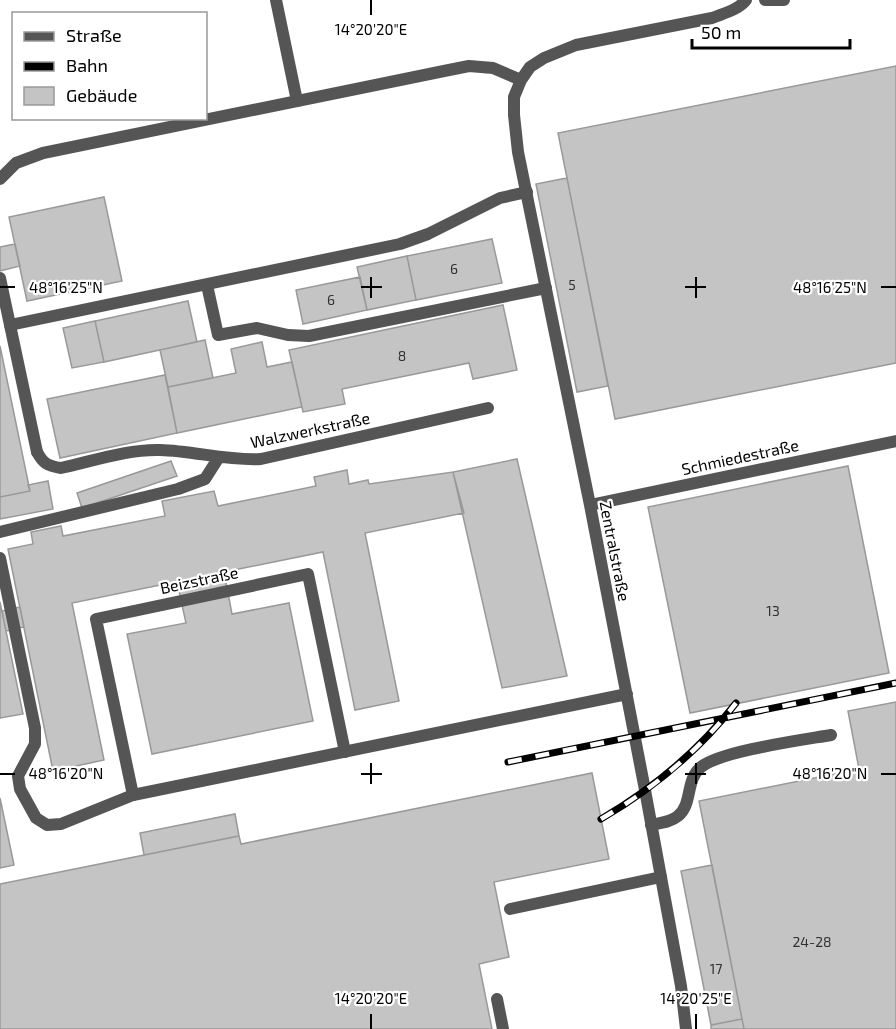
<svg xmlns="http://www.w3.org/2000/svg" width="896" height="1029" viewBox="0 0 896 1029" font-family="'Exo 2',sans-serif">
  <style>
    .building { fill: #c4c4c4; stroke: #999; stroke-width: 1.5 }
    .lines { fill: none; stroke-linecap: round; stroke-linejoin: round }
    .lane { stroke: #555; stroke-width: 12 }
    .street { stroke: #555; stroke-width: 12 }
    .rail-casing { stroke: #000; stroke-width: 7 }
    .rail { stroke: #fff; stroke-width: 4.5; stroke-dasharray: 14; stroke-linecap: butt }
    .ticks { fill: none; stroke: #000; stroke-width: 2 }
    .labels { text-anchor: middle; stroke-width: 4.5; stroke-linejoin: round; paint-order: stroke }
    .number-label { font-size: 14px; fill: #313131 }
    .street-label { font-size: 16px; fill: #000; stroke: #fff }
    .ticks-label { font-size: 15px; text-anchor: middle; fill: #000; stroke: #fff; stroke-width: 4.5; stroke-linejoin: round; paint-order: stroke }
  </style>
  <rect width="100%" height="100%" fill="#fff"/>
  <path class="building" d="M896 66V363L615 419 558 133Z
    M567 178 608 386 577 392 536 184Z
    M104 197 122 281 27 301 9 217Z
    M492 239 502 283 416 300 407 256Z
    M15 244 20 266 0 271V247Z
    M407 256 416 300 367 310 357 267Z
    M360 277 367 310 303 324 296 290Z
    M188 301 197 342 104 362 95 321Z
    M503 305 517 370 473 379 469 363 342 389 345 404 303 412 289 350Z
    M95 321 104 362 72 368 63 328Z
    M205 340 213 378 168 387 160 350Z
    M262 342 267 367 292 362 302 407 177 433 168 387 236 373 231 349Z
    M0 346 30 491 0 497Z
    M165 375 177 433 60 458 47 399Z
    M517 459 567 676 502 688 453 472Z
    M171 461 177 476 82 508 77 493Z
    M848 466 889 673 690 713 648 507Z
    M347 470 349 484 368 480 369 484 453 472 464 513 365 533 399 701 355 710 323 552 224 572 72 603 104 760 53 771 8 549 33 544 31 532 61 526 63 536 165 516 162 501 214 491 218 506 316 486 314 477Z
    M48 481 53 509 0 519V497L30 491 28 485Z
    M224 572 232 614 289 603 313 721 152 754 127 634 186 623 177 582Z
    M0 602 23 714 0 718Z
    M20 607 24 627 6 631 2 611Z
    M896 702V1029H744L699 801 859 769 848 711Z
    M592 773 609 859 494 882 509 957 479 964 492 1029H0V884L239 836 241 844Z
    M0 798 14 865 0 868Z
    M235 814 239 836 144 855 140 833Z
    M712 865 742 1019 711 1025 681 871Z
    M742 1019 744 1029H711V1025Z"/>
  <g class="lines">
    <path class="lane" d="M276 0 297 101
      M765 0H784
      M207 285 218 335 257 328 288 335 309 336 546 288
      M10 325 400 244 428 234 500 198 527 192
      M37 452C43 463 47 466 61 468 93 461 128 449 160 450 195 451 227 461 261 459L488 408
      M0 532 178 489 205 479 219 457
      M0 558 35 728V744L18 776 20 789 36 818 47 825 61 824 133 795 96 619 308 574 345 752
      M651 825C660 823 671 822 678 816 693 804 685 780 701 767 721 751 802 740 831 735
      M510 909 661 877
      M497 999 503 1029"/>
    <path class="street" d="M0 179 16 163 43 153 444 71 469 66 493 68 521 80
      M0 278 37 452
      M590 505 896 441
      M133 795 627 694
      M686 1029 681 986 645 790 590 505 518 152 514 115V97L521 80 530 67 544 58 576 45 712 18C724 13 738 10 746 0"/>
    <defs>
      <path id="rail" d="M508 762 896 683
        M601 819C654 788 698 752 736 703"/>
    </defs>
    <use href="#rail" class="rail-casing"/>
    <use href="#rail" class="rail"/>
  </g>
  <path class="ticks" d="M371 0V15M371 277V298M696 277V298M0 287H15M361 287H382M685 287H706M881 287H896M371 763V784M696 763V784M0 774H15M361 774H382M685 774H706M881 774H896M371 1014V1029M696 1014V1029"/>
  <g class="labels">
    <g class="number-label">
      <text x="454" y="274">6</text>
      <text x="572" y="290">5</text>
      <text x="331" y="305">6</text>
      <text x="402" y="361">8</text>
      <text x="773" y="616">13</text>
      <text x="812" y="947">24-28</text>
      <text x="716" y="974">17</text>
    </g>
    <g class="street-label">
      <text transform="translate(310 430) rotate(-12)" y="6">Walzwerkstraße</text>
      <text transform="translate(740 457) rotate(-12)" y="6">Schmiedestraße</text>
      <text transform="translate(615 551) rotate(79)" y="6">Zentralstraße</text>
      <text transform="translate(199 580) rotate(-12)" y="6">Beizstraße</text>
    </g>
  </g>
  <g class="ticks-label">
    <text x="371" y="35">14°20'20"E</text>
    <text x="66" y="293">48°16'25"N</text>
    <text x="830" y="293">48°16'25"N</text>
    <text x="66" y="779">48°16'20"N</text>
    <text x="830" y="779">48°16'20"N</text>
    <text x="371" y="1004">14°20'20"E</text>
    <text x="696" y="1004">14°20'25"E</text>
  </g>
  <rect x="12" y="12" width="195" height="108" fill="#ffffff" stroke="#999999" stroke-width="1.5"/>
  <rect x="24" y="32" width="30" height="9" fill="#555555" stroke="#999999" stroke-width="1.5"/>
  <text x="66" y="42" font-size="18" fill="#000000">Straße</text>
  <rect x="24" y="62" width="30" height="9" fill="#000000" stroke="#999999" stroke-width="1.5"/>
  <text x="66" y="72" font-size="18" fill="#000000">Bahn</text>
  <rect x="24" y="87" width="30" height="18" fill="#c4c4c4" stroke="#999999" stroke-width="1.5"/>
  <text x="66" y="102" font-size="18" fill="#000000">Gebäude</text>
  <path d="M692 39v9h158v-9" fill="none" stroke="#000000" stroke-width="3"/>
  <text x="701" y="39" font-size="18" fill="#000000" stroke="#ffffff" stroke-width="4.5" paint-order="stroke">50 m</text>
</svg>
